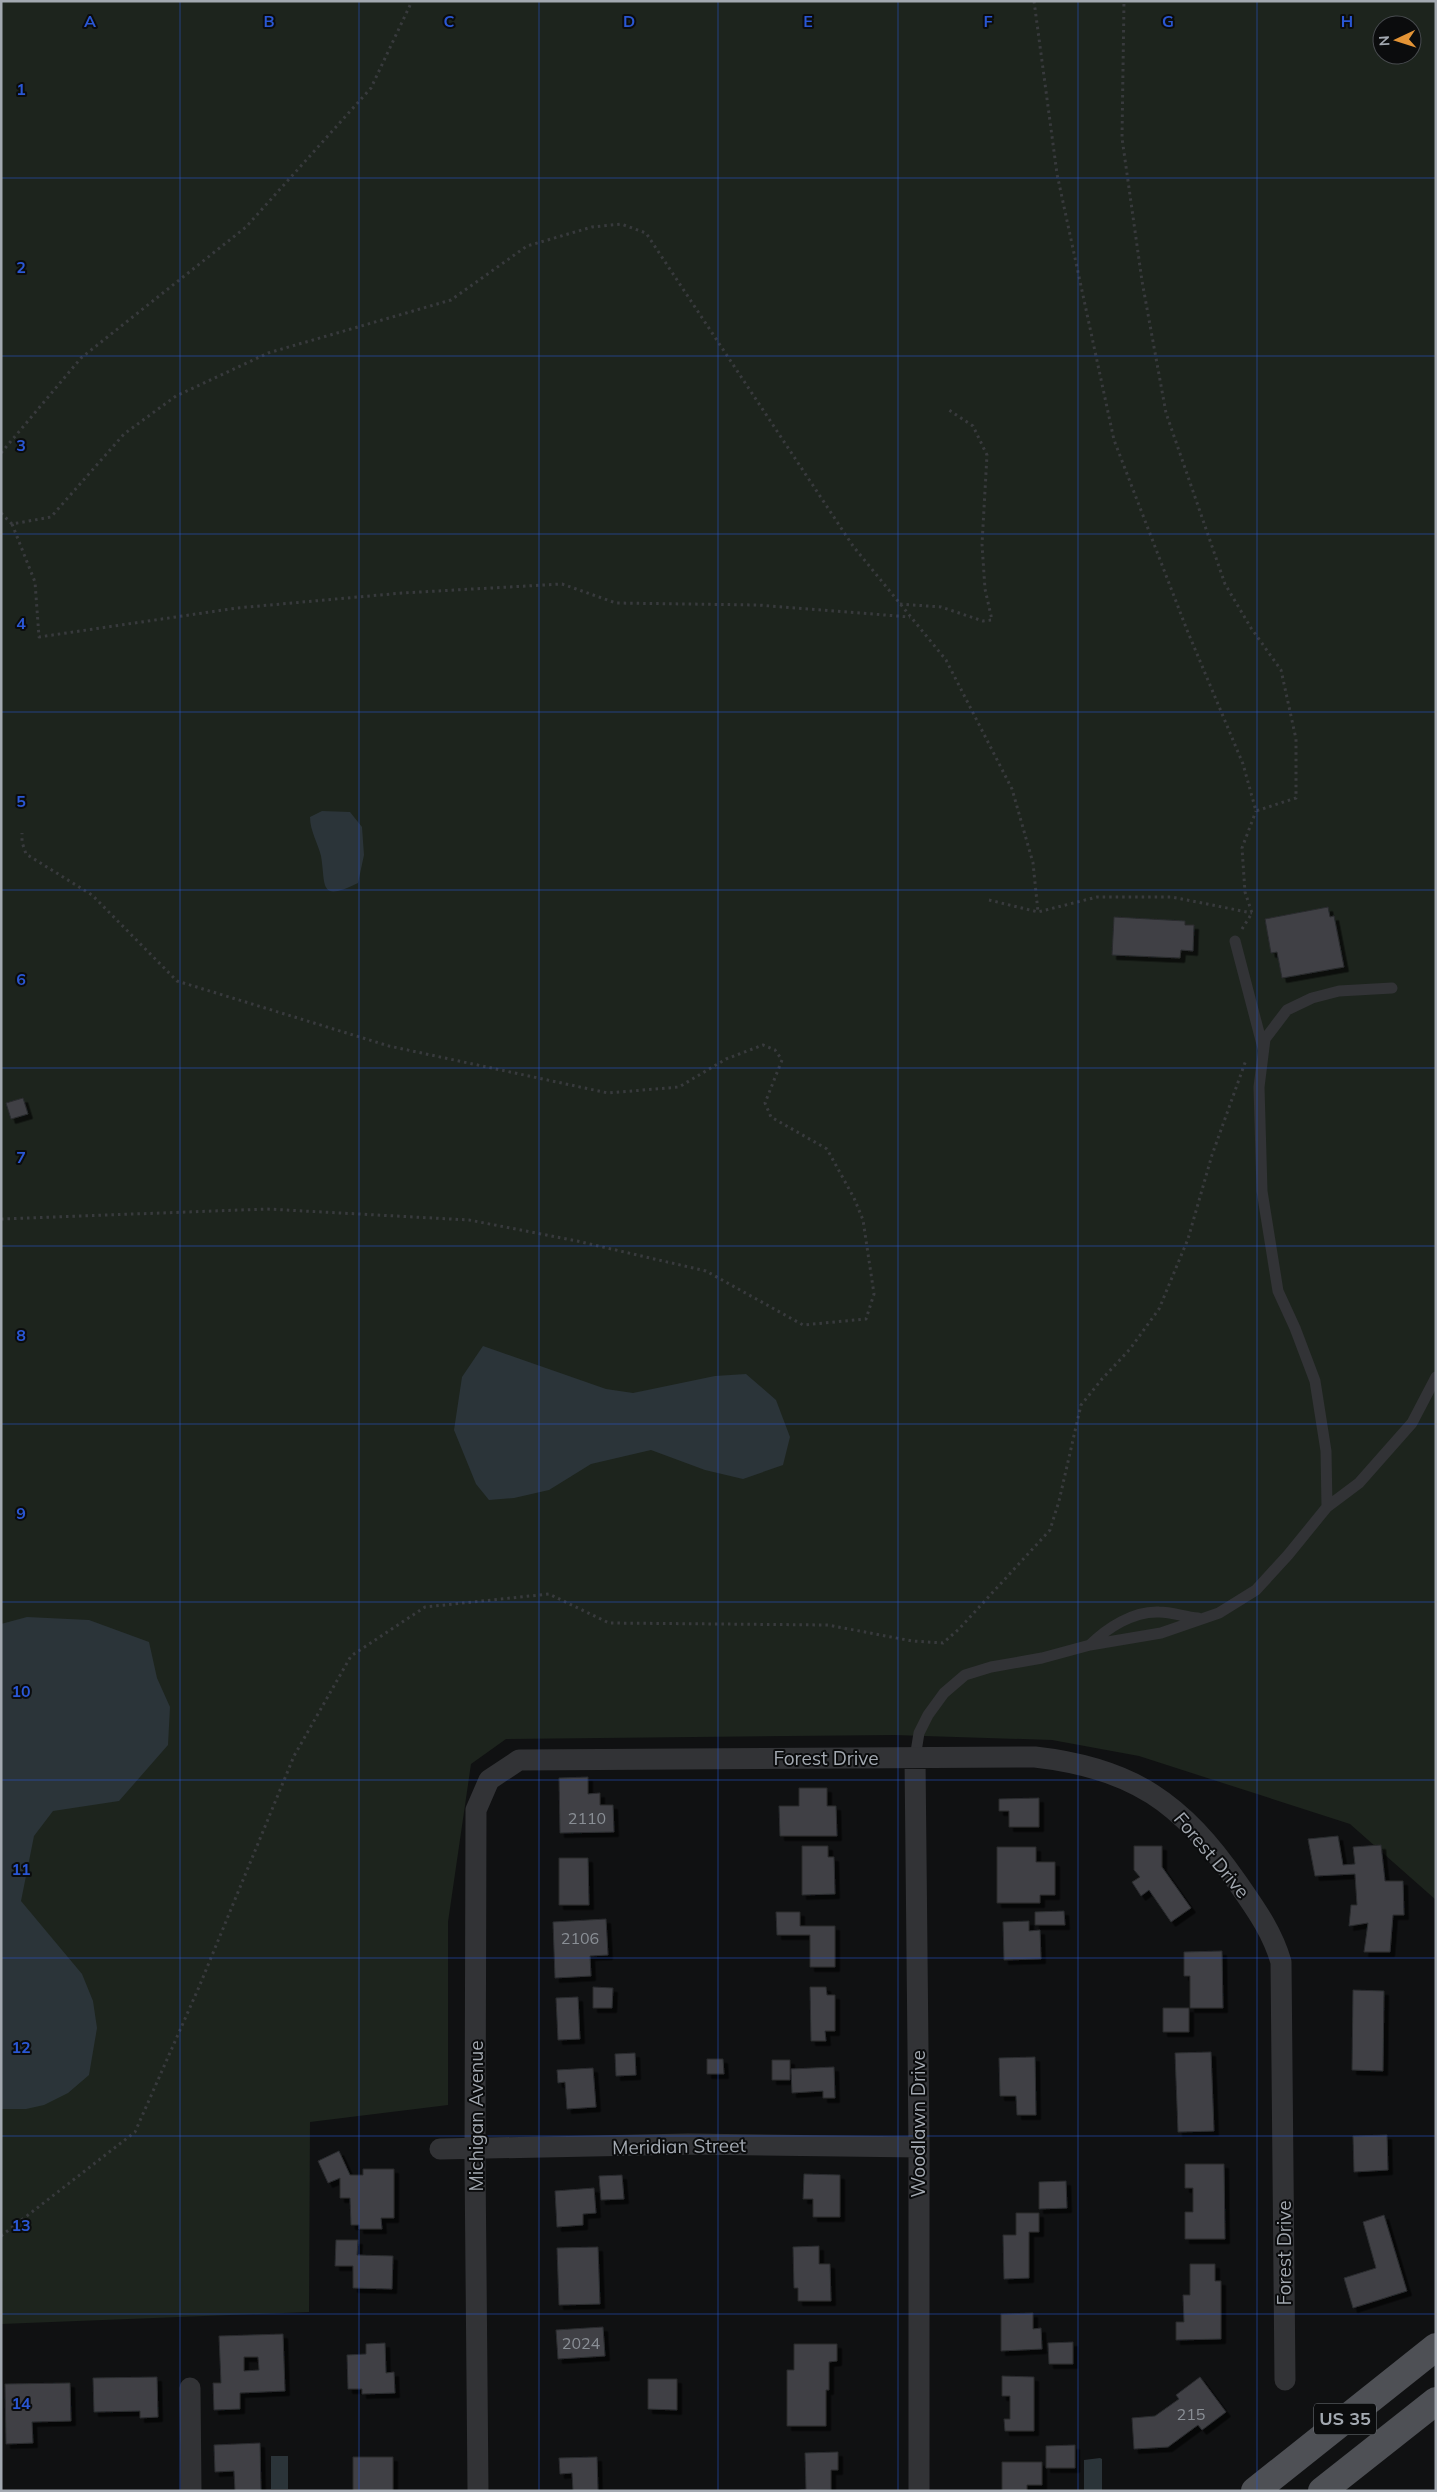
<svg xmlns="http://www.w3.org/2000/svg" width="1437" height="2492" viewBox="0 0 1437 2492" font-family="Mulish,sans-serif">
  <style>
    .green { fill: #1d241d; fill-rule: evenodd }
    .water { fill: #2b3439 }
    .building { fill: #3f4145; stroke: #2a2b2e; fill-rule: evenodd; filter: url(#shadow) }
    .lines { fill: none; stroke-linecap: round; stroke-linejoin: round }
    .path { stroke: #383a3d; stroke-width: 3; stroke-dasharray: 2.5 4; stroke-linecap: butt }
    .lane { stroke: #323336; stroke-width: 11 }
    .street { stroke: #323336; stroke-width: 21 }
    .primary { stroke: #4e5055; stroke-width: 28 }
    .grid { fill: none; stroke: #2a57d4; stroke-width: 1; stroke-opacity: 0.55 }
    .labels { text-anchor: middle; stroke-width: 4; stroke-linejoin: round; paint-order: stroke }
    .number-label { font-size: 16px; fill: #8a8f96 }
    .shield { fill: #0b0c0d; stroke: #757a80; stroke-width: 1 }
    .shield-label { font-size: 18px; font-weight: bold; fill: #a3a9b1 }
    .street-label { font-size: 19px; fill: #a3a9b1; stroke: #0b0c0d }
    .grid-label { font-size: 16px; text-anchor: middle; font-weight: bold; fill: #2a57d4; stroke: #0b0c0d; stroke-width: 4; stroke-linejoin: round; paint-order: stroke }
  </style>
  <defs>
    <filter id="shadow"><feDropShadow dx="4.5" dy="4.5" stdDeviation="0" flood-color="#0009"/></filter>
  </defs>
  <rect width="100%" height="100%" fill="#101112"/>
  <path class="green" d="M1 1H1436V1900L1350 1824 1139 1756 1052 1740 894 1735 506 1739 471 1764 448 1922V2105L310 2122 309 2312 1 2324ZM1382 25H1412V55H1382Z"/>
  <path class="water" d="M322 811 350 812 362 827 364 855 358 883C318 903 326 885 321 856 318 843 310 831 310 817Z
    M483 1346 606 1389 633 1393 715 1376 746 1374 776 1400 790 1437 783 1465 743 1479 705 1470 651 1450 591 1464 549 1490 514 1498 489 1500 476 1484 454 1430 462 1377Z
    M27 1617 89 1620 149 1642 157 1678 170 1707 168 1745 119 1801 53 1811 34 1836 21 1901 82 1974 93 2001 97 2028 89 2075 68 2093 44 2105 26 2109H1V1624Z
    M271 2456H288V2489H271Z
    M1100 2458 1102 2459V2491H1084V2460Z"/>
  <path class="building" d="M1328 907 1330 917 1334 916 1344 967 1282 978 1277 952 1271 953 1265 919Z
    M1114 917 1185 921V925H1194L1193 951 1181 950 1180 958 1112 955Z
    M23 1098 28 1114 11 1119 6 1103Z
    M588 1777V1794L600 1793V1805H613L614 1832 560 1833 559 1778Z
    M799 1788H827V1806H836L837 1836H780L779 1806H799Z
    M1039 1798V1827H1009V1811H999V1799Z
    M1338 1836 1343 1865 1355 1864 1353 1847 1381 1845 1385 1881H1403L1404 1915H1393L1390 1952H1364L1368 1923 1349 1926 1351 1905H1357L1355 1874 1315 1876 1308 1839Z
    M802 1846H828V1857H834L835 1894 802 1895Z
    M1134 1846H1162V1867L1191 1908 1171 1922 1149 1890 1141 1896 1132 1882 1140 1877 1134 1870Z
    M997 1847H1036V1862H1055V1895H1040V1903H997Z
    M559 1858H588L589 1905H559Z
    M1064 1911 1065 1925H1035V1912Z
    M776 1912H800V1926H835V1967H810V1935H777Z
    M606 1919 608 1955 590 1956 591 1976 555 1978 553 1922Z
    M1029 1921V1931L1040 1930 1041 1959 1004 1960 1003 1922Z
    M1222 1951 1223 2008H1190V1976H1184V1952Z
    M593 1987 613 1988 612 2008H593Z
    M810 1987H826L827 1995H835V2031H825L826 2041H811Z
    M1353 1990 1384 1991 1383 2071 1352 2070Z
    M578 1997 580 2039 558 2040 556 1998Z
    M1163 2008H1189V2032H1163Z
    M1211 2052 1214 2131 1178 2132 1175 2053Z
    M635 2053 636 2075 616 2076 615 2054Z
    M1035 2057 1036 2115H1017L1016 2096H1000L999 2058Z
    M707 2059H723L724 2074H707Z
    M772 2060H790V2080H772Z
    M834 2067 835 2098H823V2091L792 2093 791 2069Z
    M593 2068 596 2107 567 2109 565 2082 558 2083 557 2070Z
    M1387 2135 1388 2170 1354 2172 1353 2136Z
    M339 2151 350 2175H363V2169H394V2218H381L382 2229H359V2225H351L350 2198H340V2178L328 2183 318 2161Z
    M1185 2164H1224L1225 2239H1185V2212H1193V2188H1185Z
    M804 2174 840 2175V2217H813V2199H803Z
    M622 2175 624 2199 601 2200 599 2176Z
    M1066 2181 1067 2208 1039 2209V2182Z
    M594 2188 596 2213 583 2214V2225L557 2227 555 2191Z
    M1016 2213H1039V2232H1029V2278L1004 2279 1003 2235H1016Z
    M1384 2215 1407 2291 1353 2308 1344 2278 1376 2268 1363 2222Z
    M336 2240H358L357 2255 393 2256 392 2289 353 2288V2266H335Z
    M819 2246V2264H830L831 2301H798V2288H794L793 2247Z
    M598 2247 600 2304 559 2305 557 2248Z
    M1190 2264H1215V2281H1221V2339L1176 2340V2322H1184L1183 2295H1190Z
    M1033 2313V2329L1041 2328 1042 2349 1001 2351V2314Z
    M603 2327 605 2356 558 2359 556 2330Z
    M283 2334 285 2391 240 2393V2409L214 2410 213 2383H221L219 2336ZM244 2357H258L259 2370 244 2371Z
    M1073 2342V2364H1049L1048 2343Z
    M385 2343 386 2373 394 2372 395 2393 362 2394V2389H348L347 2355 366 2354V2344Z
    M794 2344H837V2361L829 2362V2390H826V2426H787V2370H794Z
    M1002 2376 1034 2377V2431H1005L1004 2419H1010V2396H1002Z
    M157 2377 158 2417 140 2418V2411L94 2412 93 2378Z
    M1200 2377 1226 2412 1202 2430 1198 2425 1168 2447 1134 2449 1132 2418 1155 2416 1179 2399 1176 2395Z
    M648 2379H677V2410L648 2409Z
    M70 2383 71 2421 32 2422 33 2443 6 2444 5 2384Z
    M260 2443 261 2491H235L234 2471 215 2472 214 2445Z
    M1075 2445V2468H1046V2446Z
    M838 2452V2470H831V2490L795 2491 806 2489 805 2453Z
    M353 2457H393V2491H353Z
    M597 2457 598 2491H573L572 2473 560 2474 559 2458Z
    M1002 2462H1042V2485H1027V2491H1002Z"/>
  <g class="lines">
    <path class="path" d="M1034 1 1057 174 1114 440 1187 630 1243 764 1256 811 1296 798V739L1281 670 1251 628 1225 584 1166 413 1142 281 1122 138 1124 1
      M1 453 81 358 246 227 371 88 412 1
      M1 513 12 524 51 517 124 434 176 396 268 353 451 300 527 246 592 227 621 224 646 233 853 546 946 660 1012 789 1033 863 1038 912
      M12 524 35 582 39 637 237 608 402 593 562 584 616 603 758 605 910 617
      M900 604 941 607 983 621 992 620 985 589 982 544 987 455 973 426 949 410
      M989 900 1038 912 1097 897H1172L1252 913
      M1242 929 1252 913 1245 892 1242 848 1256 811
      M1 1219 267 1209 469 1220 577 1241 706 1271 803 1325 866 1319 874 1294 863 1220 854 1198 827 1149 771 1117 765 1103 782 1060 775 1050 763 1045 726 1059 679 1087 608 1093 389 1046 177 981 92 895 26 854 22 842V833
      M1 2236 135 2132 199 1987 294 1756 351 1656 425 1607 549 1594 609 1623 828 1625 912 1641 943 1643 959 1629 1050 1530 1059 1501 1081 1405 1102 1379 1130 1349 1159 1309 1188 1239 1212 1155 1246 1060"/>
    <path class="lane" d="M1235 941 1263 1048
      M1327 1507 1326 1451 1315 1381 1295 1328 1278 1291 1262 1191 1259 1087 1265 1039 1287 1010 1312 998 1339 991 1392 988
      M1090 1645C1107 1628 1133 1611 1159 1612 1172 1612 1185 1617 1198 1618
      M915 1758 919 1733 928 1715 944 1693 965 1675 991 1667 1042 1658 1090 1645 1161 1633 1219 1613 1256 1590 1288 1555 1327 1507 1359 1483 1412 1423 1436 1377"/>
    <path class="street" d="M915 1758 919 2147V2491
      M440 2149 688 2144 919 2147
      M190 2388 191 2491
      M478 2491 475 2160 476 1810 489 1780 519 1760 1035 1757C1133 1768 1182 1803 1237 1882 1255 1908 1272 1931 1281 1962L1285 2380"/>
    <path class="primary" d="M1255 2491 1436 2347
      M1322 2491 1436 2401"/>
  </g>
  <path class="grid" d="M180 1V2491M359 1V2491M539 1V2491M718 1V2491M898 1V2491M1078 1V2491M1257 1V2491M1 178H1436M1 356H1436M1 534H1436M1 712H1436M1 890H1436M1 1068H1436M1 1246H1436M1 1424H1436M1 1602H1436M1 1780H1436M1 1958H1436M1 2136H1436M1 2314H1436"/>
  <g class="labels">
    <g class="number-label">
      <text x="587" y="1824">2110</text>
      <text x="580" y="1944">2106</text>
      <text x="581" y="2349">2024</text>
      <text x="1191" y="2420">215</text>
    </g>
    <rect class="shield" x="1314" y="2403.5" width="62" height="31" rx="4"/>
    <g class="shield-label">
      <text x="1345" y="2425">US 35</text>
    </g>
    <g class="street-label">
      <text x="826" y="1765">Forest Drive</text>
      <text transform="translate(1212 1855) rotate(50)" y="7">Forest Drive</text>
      <text transform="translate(476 2116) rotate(-90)" y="7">Michigan Avenue</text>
      <text transform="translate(918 2124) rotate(-90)" y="7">Woodlawn Drive</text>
      <text transform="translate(679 2146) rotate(-1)" y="7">Meridian Street</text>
      <text transform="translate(1284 2253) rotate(-90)" y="7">Forest Drive</text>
    </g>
  </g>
  <g class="grid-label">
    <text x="90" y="27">A</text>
    <text x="269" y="27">B</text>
    <text x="449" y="27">C</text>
    <text x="629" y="27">D</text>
    <text x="808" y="27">E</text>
    <text x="988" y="27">F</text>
    <text x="1168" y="27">G</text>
    <text x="1347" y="27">H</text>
    <text x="21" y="95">1</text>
    <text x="21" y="273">2</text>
    <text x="21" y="451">3</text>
    <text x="21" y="629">4</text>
    <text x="21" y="807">5</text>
    <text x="21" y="985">6</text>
    <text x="21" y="1163">7</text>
    <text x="21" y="1341">8</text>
    <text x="21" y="1519">9</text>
    <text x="21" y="1697">10</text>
    <text x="21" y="1875">11</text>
    <text x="21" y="2053">12</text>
    <text x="21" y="2231">13</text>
    <text x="21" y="2409">14</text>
  </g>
  <rect width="1437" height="2492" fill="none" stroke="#a3a9b1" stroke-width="5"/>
  <g transform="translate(1397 40) rotate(266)"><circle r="24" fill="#0b0c0d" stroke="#484b4f"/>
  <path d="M0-4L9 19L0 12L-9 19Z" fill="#e49436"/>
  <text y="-8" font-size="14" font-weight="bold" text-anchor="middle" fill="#a3a9b1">N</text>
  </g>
</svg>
